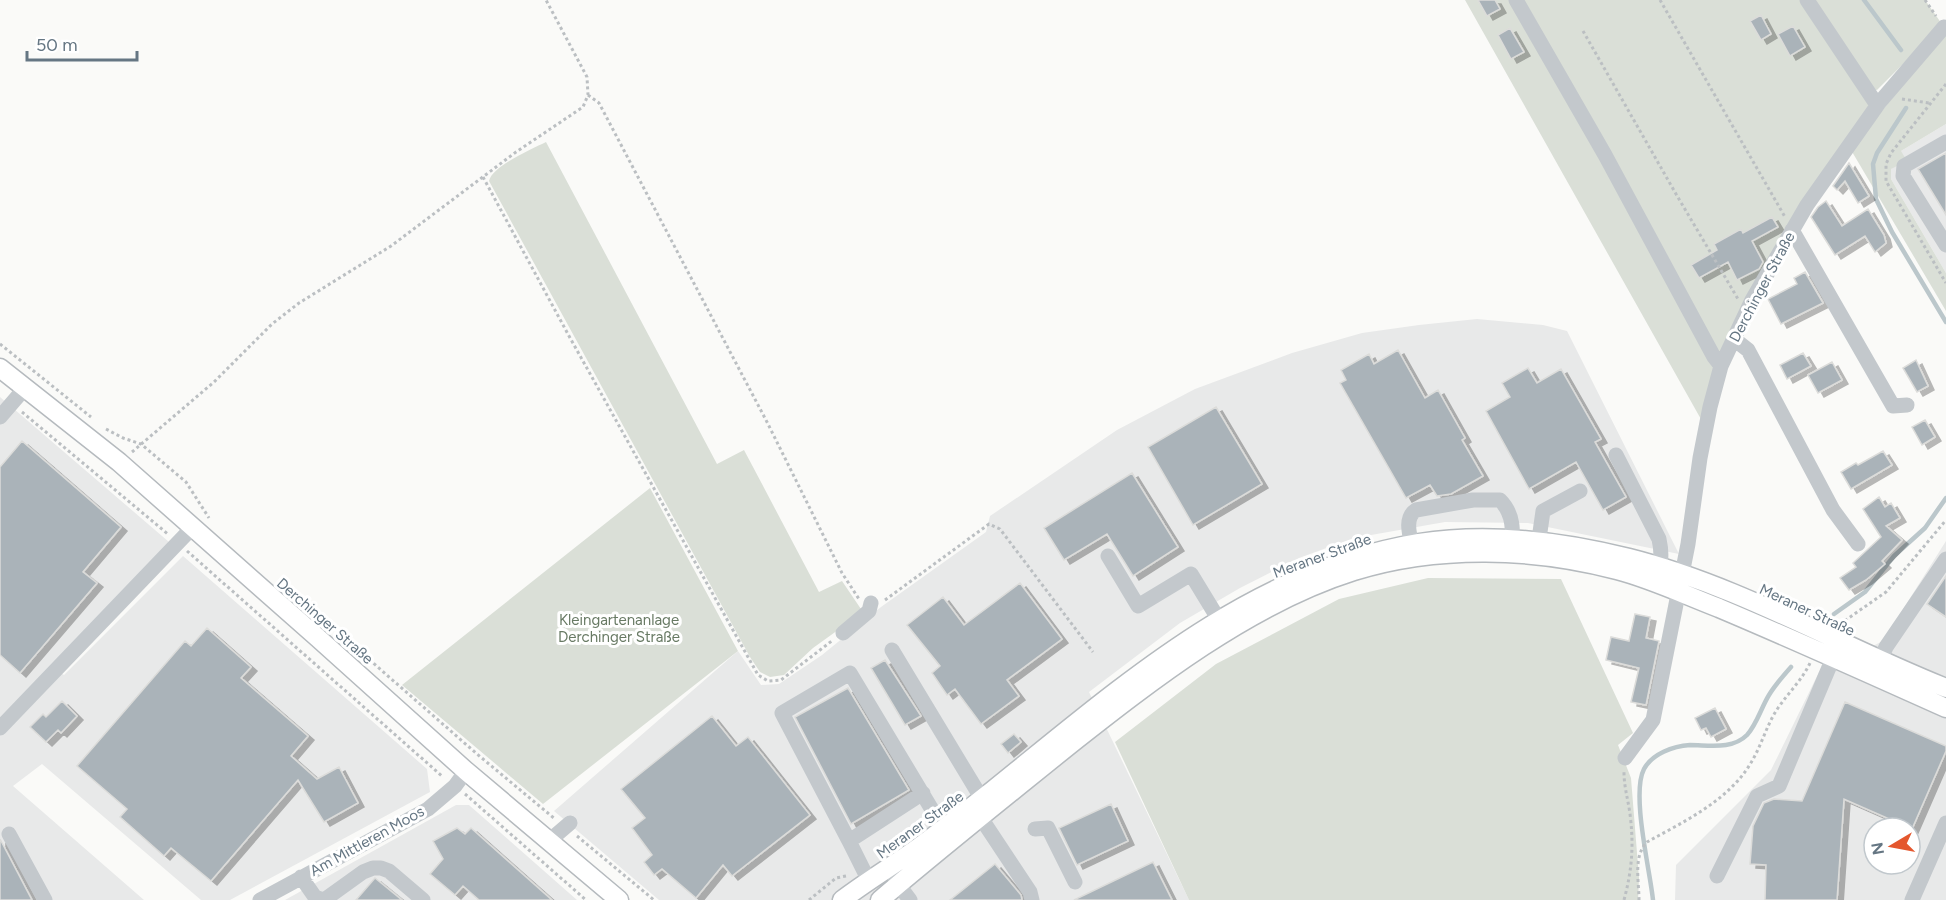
<svg xmlns="http://www.w3.org/2000/svg" width="1946" height="900" viewBox="0 0 1946 900" font-family="Figtree,sans-serif">
  <style>
    .built { fill: #e8e9e9; fill-rule: evenodd }
    .green { fill: #dadfd7 }
    .lines { fill: none; stroke-linecap: round; stroke-linejoin: round }
    .stream { stroke: #bbc7cb; stroke-width: 4.5 }
    .building { fill: #aab3b9; stroke: #dcdcda; stroke-width: 1.5; filter: url(#shadow) }
    .major-casing { stroke: #b5babe; stroke-width: 21 }
    .path { stroke: #bbbfc2; stroke-width: 3; stroke-dasharray: 3 3; stroke-linecap: butt }
    .minor { stroke: #c3c8cc; stroke-width: 15 }
    .major { stroke: #fff; stroke-width: 18 }
    .labels { text-anchor: middle; stroke-width: 6; stroke-linejoin: round; paint-order: stroke }
    .street-label { font-size: 15px; fill: #657683; stroke: #fff }
    .park-label { font-size: 15px; fill: #687a64; stroke: #fff }
  </style>
  <defs>
    <filter id="shadow"><feDropShadow dx="6" dy="4" stdDeviation="0" flood-color="#0004"/></filter>
  </defs>
  <rect width="100%" height="100%" fill="#fafaf8"/>
  <path class="built" d="M1946 124V273L1891 179V169L1901 151Z
    M1477 319 1543 325 1567 331 1679 554 1528 523 1445 522 1354 538 1299 558 1240 588 1180 623 1089 692 1189 900H659L554 811 738 651 761 685 779 684 822 655 881 607 986 532 990 516 1117 430 1195 389 1292 353 1362 333 1419 325Z
    M0 397 169 542 56 670 64 675 183 556 427 769 430 792 230 900H201L42 764 13 786 144 900H0Z
    M1946 541V900H1675L1676 865 1771 770 1819 672 1883 641ZM1874 828H1910V864H1874Z
    M456 805H469L577 900H285Z"/>
  <path class="green" d="M1465 0H1807L1877 105 1792 230 1702 421Z
    M1813 0H1925L1944 27 1908 59 1877 90 1870 89Z
    M1946 30V124L1901 151 1907 161 1891 169V179L1946 273V311L1851 150Z
    M546 142 717 464 744 450 819 592 842 581 863 612 813 648 784 675 770 677 760 672 750 657 489 181C492 166 532 149 546 142Z
    M650 488 738 651 543 804 402 685Z
    M1428 578 1561 579 1633 733 1618 745 1631 778 1639 878 1638 900H1189L1115 742 1216 664 1339 599Z"/>
  <g class="lines">
    <path class="stream" d="M1864 0 1901 50
      M1906 108 1877 153 1873 164 1876 199 1892 232 1946 322
      M1834 614 1865 592 1894 556 1925 528 1946 498
      M1653 900C1650 870 1631 794 1644 769 1652 754 1673 746 1690 745 1709 745 1732 750 1747 735 1757 724 1761 708 1769 695 1775 685 1783 676 1791 667"/>
  </g>
  <path class="building" d="M1478 0H1495L1500 9 1487 16Z
    M1761 15 1771 34 1761 40 1750 21Z
    M1793 26 1805 47 1790 56 1778 34Z
    M1510 28 1524 52 1511 59 1498 35Z
    M1946 153V215L1918 169Z
    M1849 163 1869 196 1858 203 1845 181 1837 190 1833 186Z
    M1826 201 1842 226 1868 209 1884 235 1886 243 1875 252 1865 236 1835 255 1811 217 1818 207Z
    M1772 217 1778 227 1752 241 1763 262 1759 269 1737 280 1728 262 1699 278 1691 265 1717 250 1714 244 1741 229 1743 233Z
    M1805 272 1823 303 1781 324 1768 299 1797 284 1794 278Z
    M1398 350 1425 398 1438 390 1465 438 1462 440 1483 476 1451 494 1437 496 1430 485 1406 498 1340 383 1346 380 1341 370 1369 354 1374 364Z
    M1803 353 1811 366 1787 379 1780 365Z
    M1916 360 1928 386 1917 392 1903 368Z
    M1832 362 1842 380 1818 393 1808 375Z
    M1528 368 1537 383 1561 369 1601 439 1595 442 1626 497 1603 510 1576 462 1529 489 1486 411 1510 397 1502 383Z
    M1216 407 1262 484 1193 525 1148 447Z
    M1925 420 1935 437 1922 445 1912 427Z
    M22 441 121 527 83 572 97 583 20 673 0 655V467Z
    M1883 451 1892 465 1851 489 1841 472 1856 463 1858 465Z
    M1132 473 1178 547 1133 576 1107 534 1064 560 1044 528Z
    M1879 497 1885 507 1891 503 1900 518 1886 526 1902 540 1882 561 1885 564 1866 580 1849 590 1840 578 1856 567 1853 563 1881 537 1863 509Z
    M1946 576V617L1927 604Z
    M1020 583 1062 639 1007 680 1019 696 981 724 955 689 947 695 932 673 940 666 907 625 943 597 964 625Z
    M1635 614 1650 617 1646 638 1659 641 1646 705 1631 702 1639 668 1606 660 1611 637 1629 641Z
    M207 628 251 667 241 678 308 736 291 756 317 779 339 767 358 803 324 822 298 780 211 881 171 848 164 856 120 817 127 809 77 766 185 641 191 646Z
    M885 660 921 716 905 725 871 668Z
    M848 688 909 790 851 824 795 717Z
    M62 701 77 716 61 733 58 730 46 742 30 727 43 714 46 717Z
    M1845 702 1946 746V751L1912 829 1844 799 1837 900H1765L1766 865 1750 864 1753 826 1764 803 1774 799 1802 801Z
    M1715 708 1726 729 1711 737 1706 728 1701 730 1695 718Z
    M712 716 736 746 748 737 810 815 732 876 723 865 696 898 662 869 654 875 644 862 652 855 632 828 645 818 621 789Z
    M1014 734 1021 742 1008 753 1001 744Z
    M1111 804 1128 841 1077 865 1059 828Z
    M457 828 465 834 471 828 552 900H479L463 886 455 895 430 874 443 859 433 841Z
    M0 839 32 900H0Z
    M1153 862 1172 900H1074Z
    M995 864 1021 895 1022 900H950Z
    M375 878 402 900H356Z"/>
  <g class="lines">
    <defs>
      <path id="major" d="M0 368 119 462 318 638 466 771 619 900
        M842 900C867 881 894 865 919 847 944 829 969 809 993 790 1121 687 1251 570 1419 543 1489 532 1561 541 1629 558 1740 586 1840 646 1946 688
        M880 900C941 848 1004 798 1067 747 1152 680 1249 604 1354 571 1438 545 1533 548 1617 570 1652 579 1685 595 1719 608 1795 640 1870 674 1946 708"/>
    </defs>
    <use href="#major" class="major-casing"/>
    <path class="path" d="M1660 0 1785 217
      M1925 0 1936 16
      M1583 31 1676 194 1738 299
      M1946 84 1891 153 1886 164V181L1946 283
      M588 95 599 103 767 422 842 573 859 599
      M1902 99 1929 103
      M483 177 569 336 758 675 768 681 781 680 833 640
      M0 344 91 417
      M22 412 169 535
      M106 429 123 438 141 444 186 482 209 518
      M132 452 214 382 272 324 299 303 391 246 516 152 583 107 588 95 587 77 546 0
      M187 551 443 777
      M885 600 989 524 1000 529 1093 652
      M324 620 477 754 555 819
      M1840 624 1886 592 1946 520
      M465 794 586 900
      M577 836 654 900
      M809 900 836 878 846 876
      M1624 900C1632 870 1634 846 1630 814 1628 799 1624 787 1624 772
      M1639 900C1639 881 1633 856 1647 842 1685 821 1730 800 1752 761 1762 744 1767 724 1778 708 1789 692 1802 680 1810 663"/>
    <path class="minor" d="M1516 0 1605 155 1714 357 1721 366
      M1807 0 1877 105
      M1946 142 1904 166 1903 176 1946 245
      M1792 230 1893 406 1907 405
      M1734 339 1748 350 1833 510 1858 544
      M0 417 25 388
      M1616 455 1659 539C1662 553 1662 563 1655 576
      M1537 553 1543 511 1580 491
      M1414 555C1412 541 1402 519 1416 510L1473 500H1500C1514 514 1513 531 1512 549
      M1108 556 1138 606 1191 574 1219 620
      M843 633 869 611 871 603
      M892 650 982 799
      M1881 659 1886 647 1946 559
      M0 728 193 527
      M1625 758 1653 720 1688 544 1700 458 1710 407 1721 366 1752 300 1807 205 1879 103 1944 27
      M923 793 849 841 782 713 850 673 949 838
      M975 809 1030 892 1032 900
      M1035 829 1048 828 1075 882
      M9 834 45 900
      M549 841 570 823
      M849 841 869 881
      M894 875 898 884 910 900
      M1717 876 1757 796 1779 786 1833 658
      M301 877 315 897 324 900
      M260 900 428 809 455 786 466 771
      M324 900 363 872 373 868H381L389 871 423 900
      M1912 900 1946 823"/>
    <use href="#major" class="major"/>
  </g>
  <g class="labels">
    <g class="street-label">
      <text transform="translate(1762 287) rotate(-62)" y="5">Derchinger Straße</text>
      <text transform="translate(1322 556) rotate(-20)" y="5">Meraner Straße</text>
      <text transform="translate(1807 610) rotate(25)" y="5">Meraner Straße</text>
      <text transform="translate(325 621) rotate(41)" y="5">Derchinger Straße</text>
      <text transform="translate(920 825) rotate(-36)" y="5">Meraner Straße</text>
      <text transform="translate(367 841) rotate(-29)" y="5">Am Mittleren Moos</text>
    </g>
    <g class="park-label">
      <text x="619" y="625">Kleingartenanlage<tspan x="619" dy="17">Derchinger Straße</tspan></text>
    </g>
  </g>
  <g transform="translate(1892 846) rotate(260)"><circle r="28" fill="#ffffff" stroke="#c1c8cd" stroke-width="1.5"/>
  <path d="M0-4.5L10 22L0 15L-10 22Z" fill="#e4572e"/>
  <text y="-9" font-size="16" font-weight="bold" text-anchor="middle" fill="#657683">N</text>
  </g>
  <path d="M27 51v9h110v-9" fill="none" stroke="#657683" stroke-width="3"/>
  <text x="36" y="51" font-size="18" fill="#657683" stroke="#ffffff" stroke-width="4.5" paint-order="stroke">50 m</text>
</svg>
